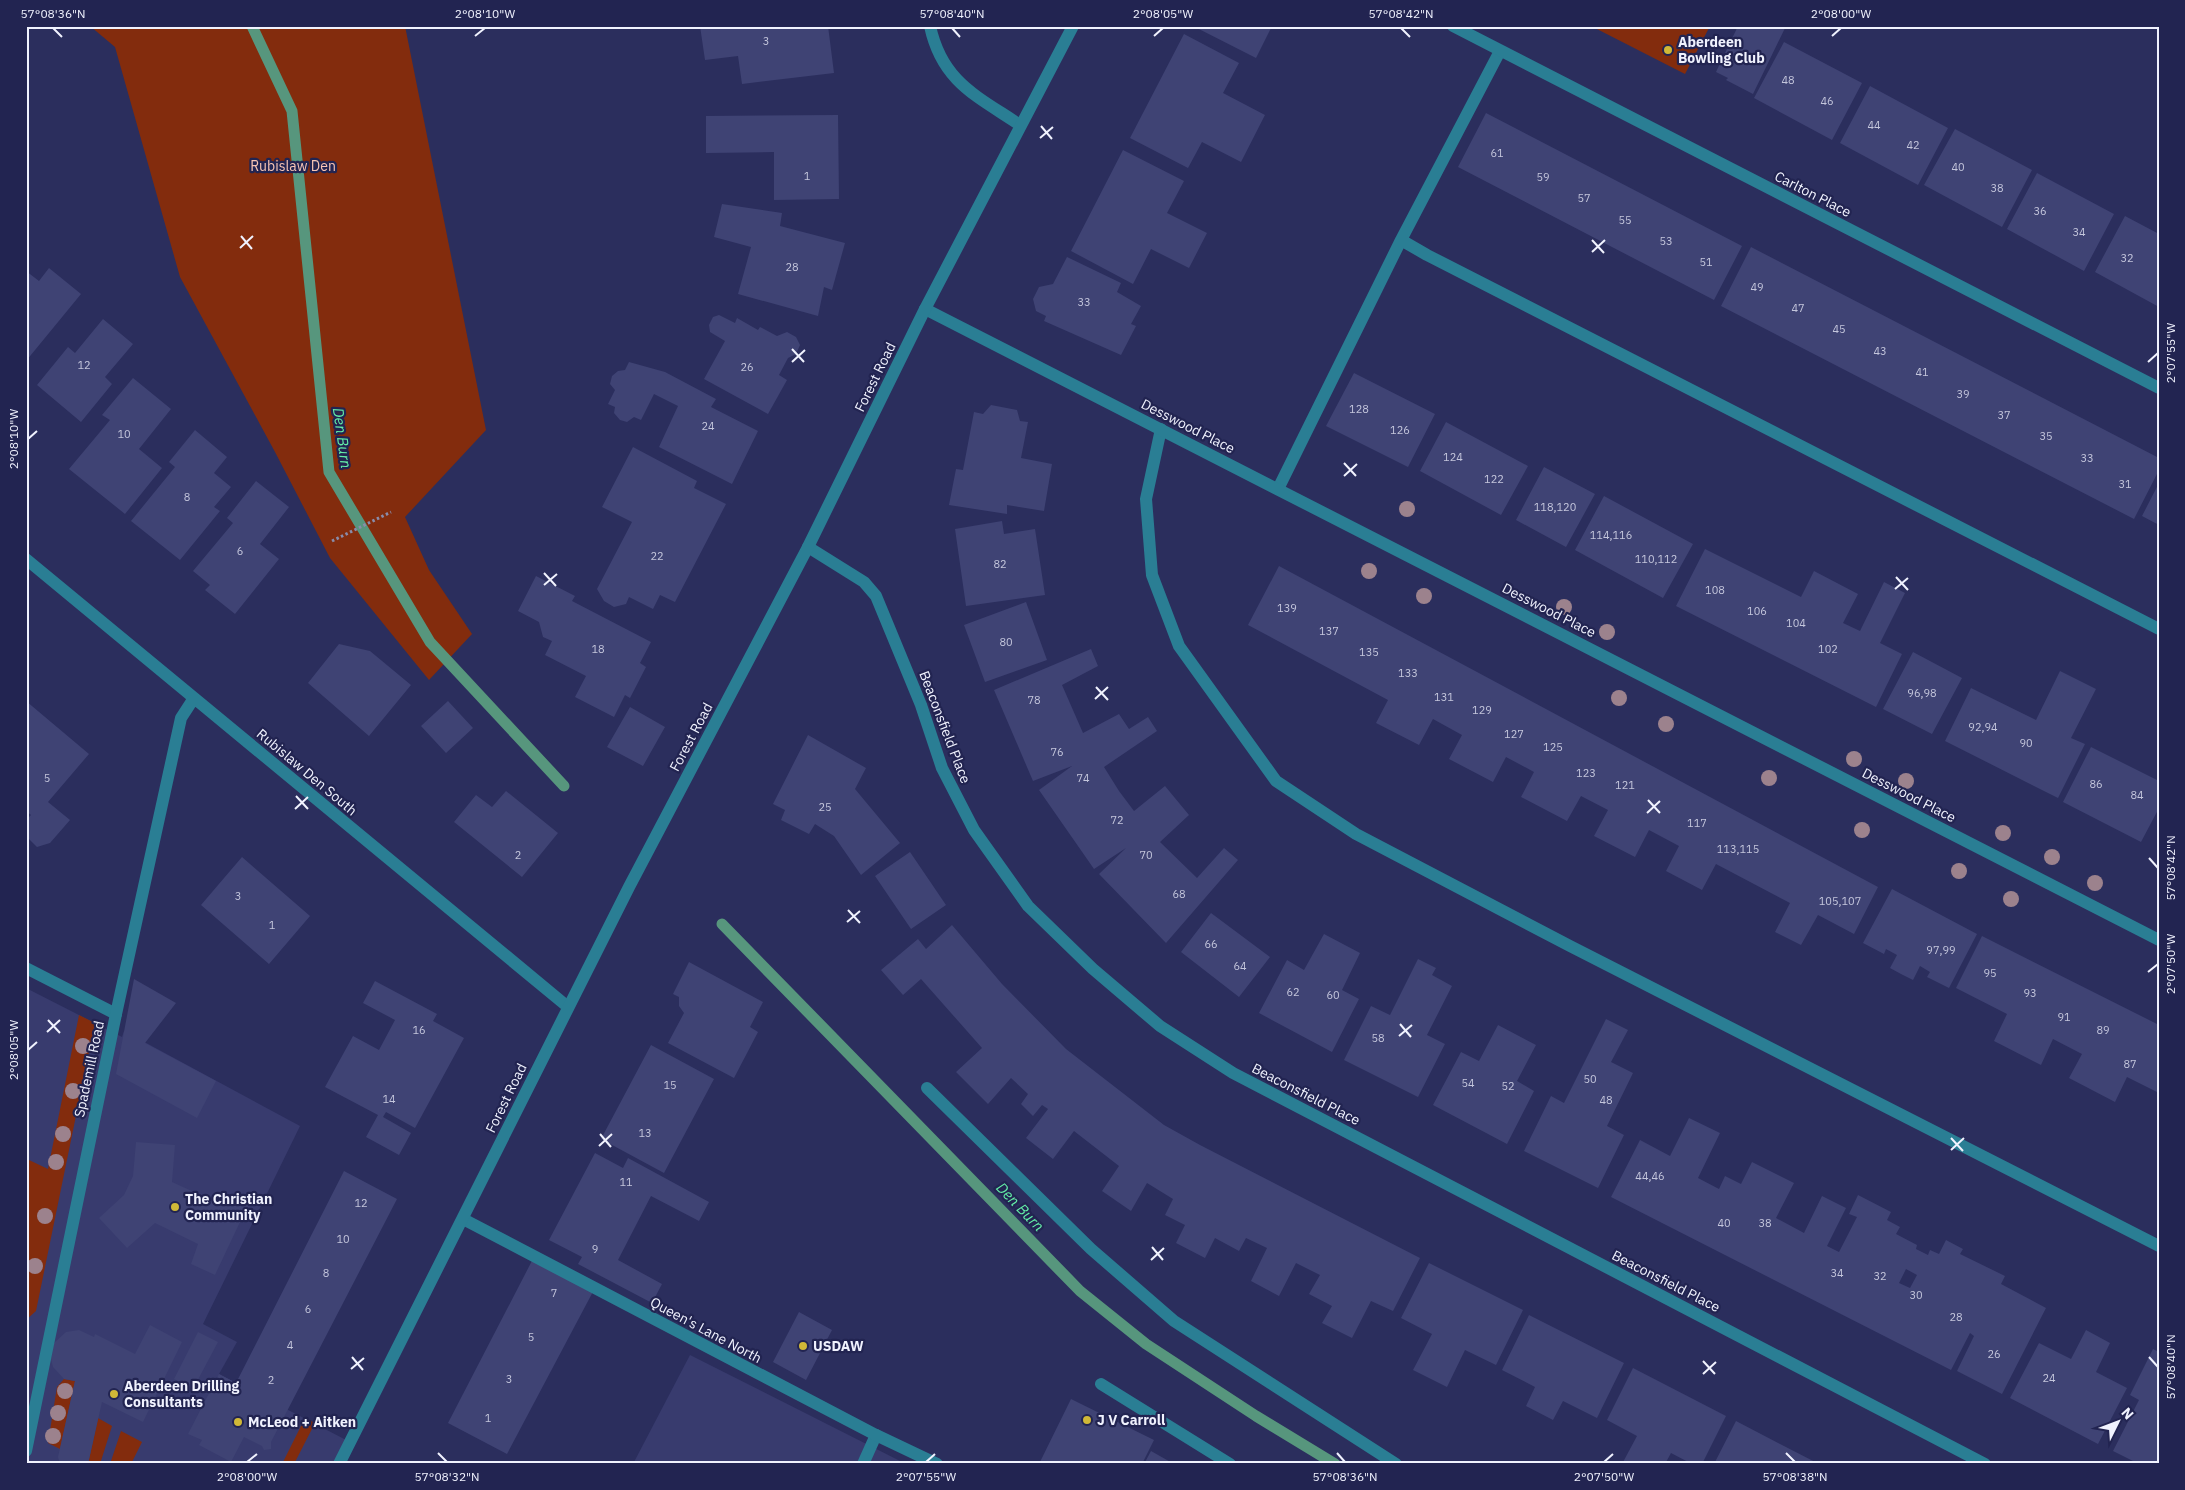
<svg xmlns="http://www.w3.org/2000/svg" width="2185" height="1490" viewBox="0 0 2185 1490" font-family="'IBM Plex Sans',sans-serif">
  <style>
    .built { fill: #383b6e }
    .green { fill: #832c0d }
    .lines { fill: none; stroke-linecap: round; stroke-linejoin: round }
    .stream { stroke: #57967d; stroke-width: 11 }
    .building { fill: #3f4374; fill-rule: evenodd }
    .path { stroke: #898caa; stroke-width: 3; stroke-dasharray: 2.5 2.5; stroke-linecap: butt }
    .service { stroke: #2a7e94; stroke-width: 12 }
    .minor { stroke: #2a7e94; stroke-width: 12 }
    .tertiary { stroke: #2a7e94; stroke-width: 12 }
    .tree { fill: #9c828d }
    .ticks { fill: none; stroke: #f0f2fe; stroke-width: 2 }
    .poi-dot { fill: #d0b837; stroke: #222451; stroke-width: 2 }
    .labels { text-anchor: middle; stroke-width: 4.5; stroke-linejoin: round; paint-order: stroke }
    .number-label { font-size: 11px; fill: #c4c6dc }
    .poi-label { font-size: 14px; font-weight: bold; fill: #f0f2fe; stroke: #222451; text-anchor: start }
    .park-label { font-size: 14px; fill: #f9c6b5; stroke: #222451 }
    .street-label { font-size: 14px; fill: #f0f2fe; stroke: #222451 }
    .water-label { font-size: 15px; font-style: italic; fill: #64efa8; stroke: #222451 }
    .neatline { fill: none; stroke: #f0f2fe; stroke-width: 2 }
    .ticks-label { font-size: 12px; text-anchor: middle; fill: #f0f2fe }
  </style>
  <rect width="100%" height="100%" fill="#2b2e5d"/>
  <path class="built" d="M26 988 122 1037 124 1031 300 1126 203 1324 237 1342 219 1374 350 1442 339 1464H26Z
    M690 1355 906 1464H633Z"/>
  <path class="green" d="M90 26H405L486 430 405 517 429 570 472 634 429 680 330 558 275 452 180 277 115 47Z
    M1591 26H1710L1685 74Z
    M79 1015 95 1023 36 1311 26 1320V1166L29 1160 48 1169Z
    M64 1379 75 1381 60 1449 48 1443 57 1387Z
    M98 1418 112 1426 100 1464H88Z
    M305 1418 315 1423 294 1464H282Z
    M121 1431 142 1442 131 1464H110Z"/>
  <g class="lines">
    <path class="stream" d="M252 26 292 111 329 472 430 642 564 786
      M722 924 1080 1291 1146 1344 1256 1416 1335 1464"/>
  </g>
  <path class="building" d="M700 26H828L834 73 742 84 738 56 705 60Z
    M1193 26H1272L1256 58Z
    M1738 26H1786L1753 94 1726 80 1728 78 1716 72Z
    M1184 34 1239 63 1223 93 1265 115 1241 162 1202 142 1188 168 1130 138Z
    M1784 42 1862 83 1832 140 1754 98Z
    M1870 86 1948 128 1918 185 1840 143Z
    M1486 113 1742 246 1714 300 1458 167Z
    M838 115 839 199 774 200V152L706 153V116Z
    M1955 129 2032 170 2002 227 1924 185Z
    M1123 150 1184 181 1167 213 1207 233 1189 268 1151 249 1133 284 1071 251Z
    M2037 173 2114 214 2084 271 2007 229Z
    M722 204 782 213 780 226 845 243 832 290 824 287 818 316 738 294 751 247 714 237Z
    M2125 216 2159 234V307L2095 272Z
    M1751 247 2159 458V470L2134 519 1721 306Z
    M1067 257 1121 283 1117 292 1141 306 1131 324 1136 326 1121 355 1044 321 1046 316 1036 311 1033 299 1039 287 1053 284Z
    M49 268 81 294 26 361V271L39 281Z
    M719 315 735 323 737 318 758 330 760 327 777 336 787 332 796 337 800 345 796 354 788 358 779 375 787 380 768 414 704 379 725 341 710 332 709 325 713 317Z
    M103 319 133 344 105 377 112 384 81 422 37 385 68 347 75 353Z
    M629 362 665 372 716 399 711 407 758 431 732 484 659 447 678 406 654 394 641 420 634 417 627 422 620 420 614 413 615 407 608 404 615 390 610 384 612 376 618 371 625 370Z
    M1354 373 1435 414 1408 467 1326 426Z
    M133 378 171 409 139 449 162 468 125 514 69 469 110 420 102 415Z
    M991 405 1017 410 1020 421 1028 422 1021 458 1052 464 1044 511 1007 505V514L949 505 956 469 963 470 974 412 983 414Z
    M1446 422 1528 466 1501 515 1420 471Z
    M195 430 227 457 214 473 231 487 214 507 220 511 180 560 131 521 175 467 169 462Z
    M633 447 697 481 694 488 726 504 675 602 660 595 653 609 629 597 626 604 614 607 604 601 597 589 632 522 602 507Z
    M1544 467 1595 494 1566 547 1516 520Z
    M256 481 289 507 260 544 279 559 235 614 205 590 210 585 193 571 233 523 227 518Z
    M2159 483V525L2142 516Z
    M1604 496 1693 544 1663 598 1575 550Z
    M1002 521 1004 534 1035 529 1045 595 966 606 955 529Z
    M1705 549 1801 597 1814 571 1858 594 1843 623 1860 631 1884 582 1905 593 1880 643 1902 654 1876 707 1676 606Z
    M1279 566 1878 887 1854 934 1818 915 1801 945 1775 932 1790 903 1716 864 1702 890 1666 871 1679 846 1649 830 1635 857 1594 836 1608 810 1581 796 1567 821 1521 797 1534 772 1521 765 1506 757 1493 782 1449 759 1462 735 1433 719 1419 745 1376 723 1388 700 1248 625Z
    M536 576 575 596 572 601 651 642 640 663 646 667 630 698 625 695 614 717 575 697 586 676 545 655 552 641 543 637 539 622 518 611Z
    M1026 602 1047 660 985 682 964 625Z
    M339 644 370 651 411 685 369 736 308 683Z
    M1091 649 1098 666 1062 685 1083 733 1119 714 1129 729 1148 717 1157 731 1104 767 1119 791 1134 811 1165 786 1189 815 1160 842 1197 878 1224 848 1238 860 1166 943 1099 874 1126 848 1094 869 1039 790 1072 766 1033 781 994 690Z
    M1913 652 1962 678 1932 734 1883 709Z
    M2060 671 2096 689 2071 738 2085 744 2058 798 1945 741 1971 688 2036 720Z
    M26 701 89 754 48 802 70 820 50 843 37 847 26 836V820L31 815 26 811Z
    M448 701 473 728 446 753 421 726Z
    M630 707 665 727 643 766 607 747Z
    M808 735 866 768 855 789 900 843 861 875 834 836 815 824 809 834 781 820 785 810 773 804Z
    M2091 747 2159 781V808L2141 842 2063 802Z
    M506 791 558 833 522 877 454 822 476 795 492 807Z
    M910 852 946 905 911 929 875 876Z
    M242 857 310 916 269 964 201 905Z
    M1892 889 1977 934 1949 988 1927 977 1930 972 1920 966 1913 980 1901 974 1890 968 1897 955 1886 949 1884 954 1863 943Z
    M1211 913 1270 957 1239 997 1181 952Z
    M952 925 1002 984 1066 1049 1164 1125 1200 1145 1420 1258 1393 1311 1371 1301 1352 1338 1322 1323 1332 1306 1309 1294 1320 1275 1296 1263 1279 1296 1251 1281 1267 1248 1246 1238 1239 1251 1215 1238 1205 1258 1176 1243 1185 1225 1165 1215 1173 1199 1147 1183 1131 1211 1102 1191 1119 1166 1074 1131 1053 1159 1026 1138 1048 1109 1042 1105 1033 1116 1021 1104 1028 1094 1011 1078 988 1104 956 1072 982 1048 921 979 903 995 881 970 918 939 926 949Z
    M1324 934 1360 953 1342 990 1359 999 1332 1052 1259 1013 1287 960 1304 970Z
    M1982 936 2159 1025V1093L2127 1077 2115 1102 2069 1078 2082 1054 2053 1039 2041 1065 1994 1041 2007 1014 1956 988Z
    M1418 959 1436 968 1432 975 1452 986 1427 1035 1445 1044 1418 1097 1344 1060 1371 1006 1390 1015Z
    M689 962 763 1002 750 1027 758 1032 734 1078 668 1043 684 1013 679 1006V997L673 994Z
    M134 979 176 1003 145 1043 216 1081 197 1118 116 1074Z
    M375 981 437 1014 433 1021 464 1038 415 1128 386 1112 383 1117 411 1133 399 1155 366 1137 378 1115 325 1087 353 1036 379 1050 395 1020 363 1003Z
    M1606 1019 1628 1030 1611 1062 1633 1073 1607 1126 1624 1135 1598 1188 1524 1151 1551 1096 1564 1103Z
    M1498 1025 1536 1045 1517 1081 1534 1091 1507 1144 1433 1105 1461 1052 1479 1061Z
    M651 1045 714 1079 664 1173 601 1139Z
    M1689 1118 1720 1133 1698 1178 1719 1189 1725 1176 1741 1184 1752 1162 1794 1183 1776 1218 1804 1233 1822 1196 1846 1208 1827 1246 1839 1252 1857 1217 1849 1214 1858 1195 1891 1212 1887 1220 1900 1227 1896 1234 1917 1245 1916 1249 1928 1255 1930 1250 1939 1254 1946 1240 1963 1249 1960 1254 2005 1276 2001 1284 2046 1308 2002 1394 1957 1371 1974 1336 1970 1333 1951 1370 1611 1197 1640 1140 1670 1156ZM1906 1269 1917 1275 1910 1288 1899 1283Z
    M136 1142 175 1145 172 1182 216 1202 224 1194 248 1205 215 1275 191 1264 198 1244 155 1223 127 1248 99 1218 124 1195 133 1176Z
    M595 1153 623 1168 628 1158 709 1202 699 1221 651 1196 618 1260 662 1284 652 1303 578 1264 582 1257 549 1240Z
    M344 1171 397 1199 271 1442V1449L264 1450 262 1446 244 1437 231 1462 199 1445 202 1440 188 1434 219 1374 236 1383Z
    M535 1255 596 1286 507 1454 448 1423Z
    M1429 1263 1523 1310 1496 1365 1465 1350 1447 1387 1413 1370 1432 1334 1401 1318Z
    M799 1312 832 1330 806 1380 773 1362Z
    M1529 1315 1624 1363 1597 1418 1563 1401 1553 1420 1526 1406 1535 1387 1502 1370Z
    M150 1325 182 1342 143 1422 102 1402 88 1464H60L58 1457 75 1381 64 1379 53 1367 51 1359 54 1343 66 1332 79 1330 94 1337 95 1334 135 1354Z
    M2086 1330 2110 1343 2096 1372 2127 1388 2098 1444 2010 1398 2039 1343 2071 1359Z
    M198 1332 218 1342 193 1389 174 1379Z
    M2153 1349 2159 1352V1464H2139L2113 1451 2139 1400 2130 1395Z
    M1633 1368 1726 1416 1702 1464H1692L1671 1453 1665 1464H1622L1637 1436 1607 1420Z
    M1071 1399 1154 1440 1142 1464H1039Z
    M1736 1421 1782 1445 1819 1464H1714Z
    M1151 1451 1174 1464H1144Z"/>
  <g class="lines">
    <path class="path" d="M332 541 391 512"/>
    <path class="service" d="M1401 240 1427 255 2159 629
      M1161 429 1146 499 1152 575 1179 646 1276 781 1356 834 1570 946 2159 1246
      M1278 489 1401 240 1500 51
      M26 968 116 1014
      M927 1088 1091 1249 1174 1321 1396 1464
      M1101 1384 1230 1464
      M863 1464 876 1435"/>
    <path class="minor" d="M930 26C942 82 977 96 1020 125
      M1453 26 2159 388
      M925 309 2159 940
      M808 547 864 582 876 596 921 705 942 768 974 830 1028 906 1093 969 1160 1026 1233 1073 1985 1464
      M26 559 568 1007
      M463 1219 876 1435 937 1464
      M26 1451 116 1014 181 718 194 698"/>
    <path class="tertiary" d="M339 1464 629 887 808 547 925 309 1073 26"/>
  </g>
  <g class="tree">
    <circle cx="1407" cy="509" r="8"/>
    <circle cx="1369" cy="571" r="8"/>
    <circle cx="1424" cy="596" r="8"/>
    <circle cx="1564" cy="607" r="8"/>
    <circle cx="1607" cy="632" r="8"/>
    <circle cx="1619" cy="698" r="8"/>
    <circle cx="1666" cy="724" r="8"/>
    <circle cx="1854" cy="759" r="8"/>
    <circle cx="1769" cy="778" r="8"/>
    <circle cx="1906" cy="781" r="8"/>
    <circle cx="1862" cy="830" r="8"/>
    <circle cx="2003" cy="833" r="8"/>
    <circle cx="2052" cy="857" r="8"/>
    <circle cx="1959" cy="871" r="8"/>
    <circle cx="2095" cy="883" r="8"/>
    <circle cx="2011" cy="899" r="8"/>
    <circle cx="83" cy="1046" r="8"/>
    <circle cx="73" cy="1091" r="8"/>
    <circle cx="63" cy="1134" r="8"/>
    <circle cx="56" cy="1162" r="8"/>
    <circle cx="45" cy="1216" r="8"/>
    <circle cx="35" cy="1266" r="8"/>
    <circle cx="65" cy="1391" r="8"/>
    <circle cx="58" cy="1413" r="8"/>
    <circle cx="53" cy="1436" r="8"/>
  </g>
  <path class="ticks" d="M53 28 62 37M952 28 960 37M1401 28 1410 37M475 36 485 28M1154 36 1163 28M1832 36 1841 28M1041 126 1052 139M1040 138 1053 127M241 236 252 249M1592 240 1604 253M240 248 253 236M1592 252 1605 240M792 349 804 362M792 362 805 350M2148 362 2158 353M28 439 37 431M1344 463 1356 476M1344 476 1357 464M544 573 556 586M1896 577 1908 590M544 585 557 574M1895 589 1908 578M1096 687 1108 700M1095 699 1108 687M296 796 308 809M1648 800 1660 813M295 809 308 797M1647 813 1660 801M2149 858 2158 868M848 910 860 923M847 922 860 911M2148 972 2158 964M48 1020 60 1033M1400 1024 1411 1037M47 1032 60 1020M1399 1036 1412 1025M28 1050 37 1042M600 1134 611 1147M1951 1138 1963 1151M599 1146 612 1134M1951 1150 1964 1138M1152 1247 1163 1260M1151 1260 1164 1248M352 1357 363 1370M2149 1357 2158 1367M1703 1361 1715 1374M351 1369 364 1358M1703 1374 1716 1362M438 1453 447 1462M1337 1453 1345 1462M1786 1453 1795 1462M247 1462 257 1454M926 1462 935 1454M1604 1462 1613 1454"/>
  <g class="poi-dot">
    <circle cx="1668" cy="50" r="5"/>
    <circle cx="175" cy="1207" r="5"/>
    <circle cx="803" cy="1346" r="5"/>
    <circle cx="114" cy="1394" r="5"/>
    <circle cx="1087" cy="1420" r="5"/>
    <circle cx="238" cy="1422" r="5"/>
  </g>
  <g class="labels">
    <g class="number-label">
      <text x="766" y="45">3</text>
      <text x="1788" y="84">48</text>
      <text x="1827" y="105">46</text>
      <text x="1874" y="129">44</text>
      <text x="1913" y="149">42</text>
      <text x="1497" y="157">61</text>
      <text x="1958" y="171">40</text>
      <text x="807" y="180">1</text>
      <text x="1543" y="181">59</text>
      <text x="1997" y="192">38</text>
      <text x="1584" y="202">57</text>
      <text x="2040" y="215">36</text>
      <text x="1625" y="224">55</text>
      <text x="2079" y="236">34</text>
      <text x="1666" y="245">53</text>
      <text x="2127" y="262">32</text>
      <text x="1706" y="266">51</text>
      <text x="792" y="271">28</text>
      <text x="1757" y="291">49</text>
      <text x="1084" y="306">33</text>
      <text x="1798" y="312">47</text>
      <text x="1839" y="333">45</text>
      <text x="1880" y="355">43</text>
      <text x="84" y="369">12</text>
      <text x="747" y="371">26</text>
      <text x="1922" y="376">41</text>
      <text x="1963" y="398">39</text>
      <text x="1359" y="413">128</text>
      <text x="2004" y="419">37</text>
      <text x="708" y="430">24</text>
      <text x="1400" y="434">126</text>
      <text x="124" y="438">10</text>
      <text x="2046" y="440">35</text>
      <text x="1453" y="461">124</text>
      <text x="2087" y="462">33</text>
      <text x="1494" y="483">122</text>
      <text x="2125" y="488">31</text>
      <text x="187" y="501">8</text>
      <text x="1555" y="511">118,120</text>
      <text x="1611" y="539">114,116</text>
      <text x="240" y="555">6</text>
      <text x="657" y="560">22</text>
      <text x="1656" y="563">110,112</text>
      <text x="1000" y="568">82</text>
      <text x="1715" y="594">108</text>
      <text x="1287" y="612">139</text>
      <text x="1757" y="615">106</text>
      <text x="1796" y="627">104</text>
      <text x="1329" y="635">137</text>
      <text x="1006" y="646">80</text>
      <text x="598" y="653">18</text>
      <text x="1828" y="653">102</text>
      <text x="1369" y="656">135</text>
      <text x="1408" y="677">133</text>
      <text x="1922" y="697">96,98</text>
      <text x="1444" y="701">131</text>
      <text x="1034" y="704">78</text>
      <text x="1482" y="714">129</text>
      <text x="1983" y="731">92,94</text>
      <text x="1514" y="738">127</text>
      <text x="2026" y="747">90</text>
      <text x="1553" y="751">125</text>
      <text x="1057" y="756">76</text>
      <text x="1586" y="777">123</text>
      <text x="47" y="782">5</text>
      <text x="1083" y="782">74</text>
      <text x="2096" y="788">86</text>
      <text x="1625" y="789">121</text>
      <text x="2137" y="799">84</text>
      <text x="825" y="811">25</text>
      <text x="1117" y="824">72</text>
      <text x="1697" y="827">117</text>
      <text x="1738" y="853">113,115</text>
      <text x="518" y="859">2</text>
      <text x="1146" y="859">70</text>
      <text x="1179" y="898">68</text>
      <text x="238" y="900">3</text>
      <text x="1840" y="905">105,107</text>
      <text x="272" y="929">1</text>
      <text x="1211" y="948">66</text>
      <text x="1941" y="954">97,99</text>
      <text x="1240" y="970">64</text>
      <text x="1990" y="977">95</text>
      <text x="1293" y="996">62</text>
      <text x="2030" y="997">93</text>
      <text x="1333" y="999">60</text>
      <text x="2064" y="1021">91</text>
      <text x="419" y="1034">16</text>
      <text x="2103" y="1034">89</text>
      <text x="1378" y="1042">58</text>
      <text x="2130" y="1068">87</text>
      <text x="1590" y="1083">50</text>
      <text x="1468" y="1087">54</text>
      <text x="670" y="1089">15</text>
      <text x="1508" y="1090">52</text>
      <text x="389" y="1103">14</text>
      <text x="1606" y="1104">48</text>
      <text x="645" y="1137">13</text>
      <text x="1650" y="1180">44,46</text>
      <text x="626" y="1186">11</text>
      <text x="361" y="1207">12</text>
      <text x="1724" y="1227">40</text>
      <text x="1765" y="1227">38</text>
      <text x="343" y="1243">10</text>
      <text x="595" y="1253">9</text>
      <text x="326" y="1277">8</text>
      <text x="1837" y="1277">34</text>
      <text x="1880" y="1280">32</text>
      <text x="554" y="1297">7</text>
      <text x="1916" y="1299">30</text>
      <text x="308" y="1313">6</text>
      <text x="1956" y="1321">28</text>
      <text x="531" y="1341">5</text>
      <text x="290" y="1349">4</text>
      <text x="1994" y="1358">26</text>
      <text x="2049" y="1382">24</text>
      <text x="509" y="1383">3</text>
      <text x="271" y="1384">2</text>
      <text x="488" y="1422">1</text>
    </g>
    <g class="poi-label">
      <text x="1678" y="47">Aberdeen<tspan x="1678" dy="16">Bowling Club</tspan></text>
      <text x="185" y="1204">The Christian<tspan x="185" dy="16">Community</tspan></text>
      <text x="813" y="1351">USDAW</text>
      <text x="124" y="1391">Aberdeen Drilling<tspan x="124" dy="16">Consultants</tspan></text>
      <text x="1097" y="1425">J V Carroll</text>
      <text x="248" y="1427">McLeod + Aitken</text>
    </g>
    <g class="park-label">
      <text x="293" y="171">Rubislaw Den</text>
    </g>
    <g class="street-label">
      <text transform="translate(1813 194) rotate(27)" y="5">Carlton Place</text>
      <text transform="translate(875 377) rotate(-64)" y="5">Forest Road</text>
      <text transform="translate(1188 426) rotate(27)" y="5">Desswood Place</text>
      <text transform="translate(1549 610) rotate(27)" y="5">Desswood Place</text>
      <text transform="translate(945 727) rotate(69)" y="5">Beaconsfield Place</text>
      <text transform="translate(691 737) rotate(-62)" y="5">Forest Road</text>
      <text transform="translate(307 772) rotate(40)" y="5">Rubislaw Den South</text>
      <text transform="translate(1909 795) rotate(27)" y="5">Desswood Place</text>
      <text transform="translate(89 1069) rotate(-78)" y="5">Spademill Road</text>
      <text transform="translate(1306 1094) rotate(27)" y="5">Beaconsfield Place</text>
      <text transform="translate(506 1098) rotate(-64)" y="5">Forest Road</text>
      <text transform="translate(1666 1281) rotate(27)" y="5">Beaconsfield Place</text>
      <text transform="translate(706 1330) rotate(28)" y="5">Queen's Lane North</text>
    </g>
    <g class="water-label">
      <text transform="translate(342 438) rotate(82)" y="5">Den Burn</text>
      <text transform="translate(1020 1207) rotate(46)" y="5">Den Burn</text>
    </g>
  </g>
  <rect width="2185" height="1490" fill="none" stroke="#222451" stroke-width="55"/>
  <g transform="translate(2118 1422) rotate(48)" stroke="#222451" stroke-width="4" paint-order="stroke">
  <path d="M0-4L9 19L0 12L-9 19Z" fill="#f0f2fe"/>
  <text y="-8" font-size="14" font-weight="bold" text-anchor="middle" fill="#f0f2fe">N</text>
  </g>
  <rect x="28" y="28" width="2130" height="1434" class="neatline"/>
  <g class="ticks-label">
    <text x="53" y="18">57°08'36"N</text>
    <text x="485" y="18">2°08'10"W</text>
    <text x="952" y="18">57°08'40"N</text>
    <text x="1163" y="18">2°08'05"W</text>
    <text x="1401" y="18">57°08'42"N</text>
    <text x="1841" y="18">2°08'00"W</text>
    <text transform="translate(2171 353) rotate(-90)" y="4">2°07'55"W</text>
    <text transform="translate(14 439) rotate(-90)" y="4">2°08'10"W</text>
    <text transform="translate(2171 868) rotate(-90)" y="4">57°08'42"N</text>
    <text transform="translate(2171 964) rotate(-90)" y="4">2°07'50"W</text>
    <text transform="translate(14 1050) rotate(-90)" y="4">2°08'05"W</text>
    <text transform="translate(2171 1367) rotate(-90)" y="4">57°08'40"N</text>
    <text x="247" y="1481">2°08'00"W</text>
    <text x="447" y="1481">57°08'32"N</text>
    <text x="926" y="1481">2°07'55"W</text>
    <text x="1345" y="1481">57°08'36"N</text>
    <text x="1604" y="1481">2°07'50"W</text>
    <text x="1795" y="1481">57°08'38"N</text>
  </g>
</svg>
